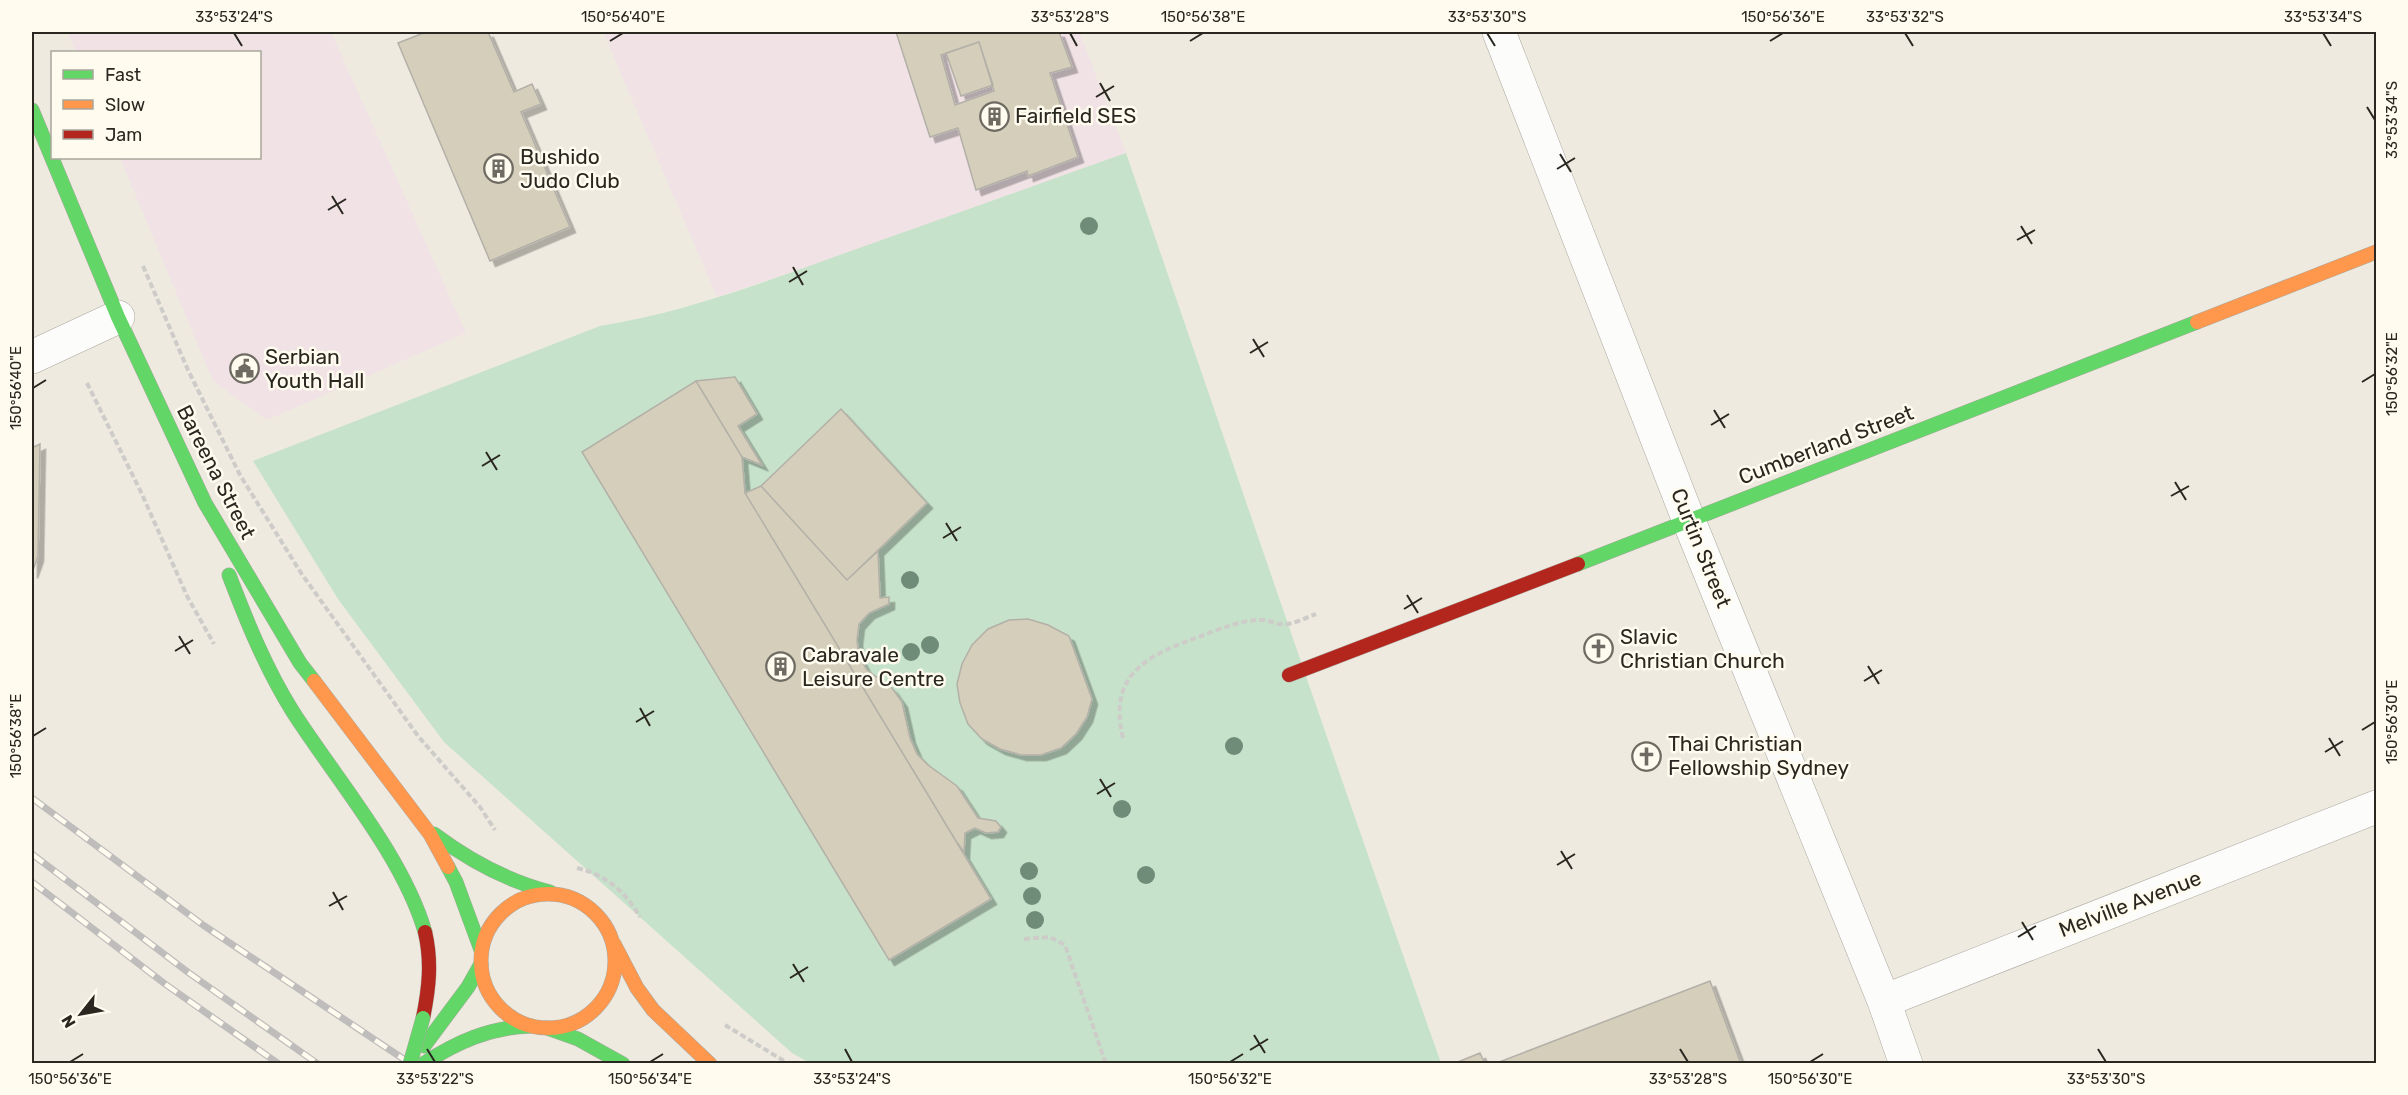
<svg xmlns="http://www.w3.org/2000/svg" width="2408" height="1095" viewBox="0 0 2408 1095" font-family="Rubik,sans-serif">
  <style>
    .industrial { fill: #f1e2e6 }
    .green { fill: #c6e2ca }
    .building { fill: #d4cebb; stroke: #b3b0a8; stroke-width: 1.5; fill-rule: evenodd; filter: url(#shadow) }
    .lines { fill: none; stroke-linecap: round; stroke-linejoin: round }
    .street-casing { stroke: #aba8a0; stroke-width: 34 }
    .fast-casing { stroke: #aba8a0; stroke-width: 15 }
    .slow-casing { stroke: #aba8a0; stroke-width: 15 }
    .jam-casing { stroke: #aba8a0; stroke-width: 15 }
    .path { stroke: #cdccc9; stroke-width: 4; stroke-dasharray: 6 3; stroke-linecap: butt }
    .street { stroke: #fcfcfa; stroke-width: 33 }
    .fast { stroke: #63d668; stroke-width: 14 }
    .slow { stroke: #ff974d; stroke-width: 14 }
    .jam { stroke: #b3261e; stroke-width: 14 }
    .rail-casing { stroke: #bebdbb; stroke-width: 7 }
    .rail { stroke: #fffbef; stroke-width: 4.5; stroke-dasharray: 14; stroke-linecap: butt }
    .fast-bridge-casing { stroke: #aba8a0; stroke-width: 15; stroke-linecap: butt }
    .fast-bridge { stroke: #63d668; stroke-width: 14 }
    .tree { fill: #6e8c78 }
    .ticks { fill: none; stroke: #292720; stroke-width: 2 }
    .labels { text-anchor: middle; stroke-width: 5; stroke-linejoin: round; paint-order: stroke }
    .poi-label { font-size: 21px; fill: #292720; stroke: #fffbef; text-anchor: start }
    .street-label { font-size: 21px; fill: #292720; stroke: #fffbef }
    .neatline { fill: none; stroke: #292720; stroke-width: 2 }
    .ticks-label { font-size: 15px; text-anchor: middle; fill: #292720 }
  </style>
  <defs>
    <filter id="shadow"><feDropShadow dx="5.5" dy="5.5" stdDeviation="0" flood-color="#0004"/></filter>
  </defs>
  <rect width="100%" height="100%" fill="#eeeae0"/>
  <path class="industrial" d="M67 32H331L466 333 267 420 213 381 120 158H260V52H76Z
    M603 32H1079L1126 153 807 267 717 297Z"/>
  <path class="green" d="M1126 153C1231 457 1334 761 1441 1063H810L792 1053 444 742 338 599 253 461 600 326C685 313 767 281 848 252 941 219 1033 186 1126 153Z"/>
  <path class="building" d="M426 32H488L514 92 532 84 541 104 521 112 570 227 490 261 398 43Z
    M896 32H1059L1072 67 1050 73 1078 157 1028 176 1027 171 976 190 958 128 930 137ZM979 42 994 91 955 105 941 55Z
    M979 42 993 85 961 96 946 53Z
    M735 377 757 414 738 426 762 465 742 457 696 381Z
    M696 381 742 457 745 493 991 899 889 960 582 452Z
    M841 409 927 503 847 580 761 486Z
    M32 440 34 447 40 444 38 556 32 573Z
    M761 486 847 580 878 551 880 598 889 597V604L869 613 859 624 857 640 859 656 867 670 892 688 902 702 910 738 917 754 928 765 957 786 978 818 996 821 1001 827 998 832 986 833 975 828 965 833 964 852 956 841 745 493Z
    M1028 619 1048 625 1069 636 1092 699 1087 717 1076 734 1061 748 1041 755H1021L1000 749 982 739 968 724 960 703 957 684 962 664 972 645 988 629 1009 620Z
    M1710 981 1741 1064H1494Z
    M1480 1053 1485 1064H1453Z"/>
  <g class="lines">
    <defs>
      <path id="street" d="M1499 32 1689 521 1884 1001 1906 1064
        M32 357 118 317
        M1884 1001 2376 807"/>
      <path id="fast" d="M32 110 118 317 205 503 300 663 314 681
        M1578 564 2197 322
        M229 575C247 622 266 669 293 712 336 779 403 856 425 932
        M434 834C470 861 507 881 550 892
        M448 867 456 882 481 950
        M547 1028 578 1039 623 1064
        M424 1046 468 987 481 964
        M423 1064C457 1042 490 1027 531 1026"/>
      <path id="slow" d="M2197 322 2376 252
        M314 681 430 834 448 867
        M481 961a67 67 0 1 1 134 0a67 67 0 1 1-134 0Z
        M614 944 637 988 653 1010 710 1064"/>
      <path id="jam" d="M1289 675 1578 564
        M423 1018C429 988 432 962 425 932"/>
    </defs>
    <use href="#street" class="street-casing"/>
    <use href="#fast" class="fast-casing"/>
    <use href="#slow" class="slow-casing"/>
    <use href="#jam" class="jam-casing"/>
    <path class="path" d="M143 266 188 370 240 475 301 573 418 736 480 807 495 830
      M87 383 141 492 187 596 214 644
      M1123 738C1107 673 1149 655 1201 636 1220 629 1243 619 1263 620 1269 620 1275 624 1281 624 1291 626 1307 617 1316 614
      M577 868C606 875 625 891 640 917
      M1024 939 1050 937 1065 945 1106 1064
      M725 1025 789 1064"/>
    <use href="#street" class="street"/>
    <use href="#fast" class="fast"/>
    <use href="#slow" class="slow"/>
    <use href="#jam" class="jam"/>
    <defs>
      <path id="rail" d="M32 798 203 925 411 1064
        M32 854 189 973 318 1064
        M32 882 165 984 279 1064"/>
    </defs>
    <use href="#rail" class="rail-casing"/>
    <use href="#rail" class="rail"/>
    <defs>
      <path id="fast-bridge" d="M410 1064 423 1018"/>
    </defs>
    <use href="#fast-bridge" class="fast-bridge-casing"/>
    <use href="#fast-bridge" class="fast-bridge"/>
  </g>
  <g class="tree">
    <circle cx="1089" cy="226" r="9"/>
    <circle cx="910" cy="580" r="9"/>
    <circle cx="930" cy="645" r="9"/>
    <circle cx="911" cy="652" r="9"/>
    <circle cx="1234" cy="746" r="9"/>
    <circle cx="1122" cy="809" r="9"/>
    <circle cx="1029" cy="871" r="9"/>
    <circle cx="1146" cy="875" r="9"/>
    <circle cx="1032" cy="896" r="9"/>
    <circle cx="1035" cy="920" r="9"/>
  </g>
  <path class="ticks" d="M234 33 242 46M1070 33 1077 46M1487 33 1495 46M1905 33 1913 46M2323 33 2331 46M610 41 623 33M1190 41 1203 33M1770 41 1783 33M1100 83 1110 101M1096 97 1114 86M2367 107 2375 120M1560 154 1571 172M1557 169 1575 158M332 196 343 214M328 210 346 199M2021 226 2032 244M2017 240 2035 230M793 267 803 285M789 282 807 271M1253 339 1264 357M1250 353 1268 342M2362 382 2375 374M33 388 46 380M1714 410 1725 428M1711 425 1729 414M486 452 497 470M482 466 500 455M2175 482 2186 500M2171 496 2189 486M946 523 957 541M943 538 961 527M1407 595 1418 613M1404 609 1422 598M179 636 190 654M175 651 193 640M1868 666 1879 684M1864 681 1882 670M640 708 650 726M636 722 654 711M2362 730 2375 722M33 736 46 728M2329 738 2340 756M2325 752 2343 741M1100 779 1111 797M1097 794 1115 783M1561 851 1572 869M1557 865 1575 854M333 892 343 910M329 906 347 896M2022 922 2033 940M2018 937 2036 926M793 964 804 982M790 978 808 967M1254 1035 1265 1053M427 1049 435 1062M845 1049 852 1062M1680 1049 1688 1062M2098 1049 2106 1062M1250 1050 1268 1039M70 1062 83 1054M650 1062 663 1054M1230 1062 1243 1054M1810 1062 1823 1054"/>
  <defs>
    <symbol id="building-ring" viewBox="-11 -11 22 22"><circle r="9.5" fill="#fffbef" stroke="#6e6b63" stroke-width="1.5"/><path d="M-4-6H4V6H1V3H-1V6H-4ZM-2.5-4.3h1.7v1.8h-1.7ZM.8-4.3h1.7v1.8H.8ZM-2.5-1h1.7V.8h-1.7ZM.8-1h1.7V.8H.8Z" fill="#6e6b63"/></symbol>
    <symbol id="civic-ring" viewBox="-11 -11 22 22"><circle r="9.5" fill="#fffbef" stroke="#6e6b63" stroke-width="1.5"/><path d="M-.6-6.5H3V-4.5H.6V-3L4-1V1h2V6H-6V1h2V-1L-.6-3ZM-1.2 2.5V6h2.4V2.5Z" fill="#6e6b63"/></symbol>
    <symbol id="church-ring" viewBox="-11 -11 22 22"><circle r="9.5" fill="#fffbef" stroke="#6e6b63" stroke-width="1.5"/><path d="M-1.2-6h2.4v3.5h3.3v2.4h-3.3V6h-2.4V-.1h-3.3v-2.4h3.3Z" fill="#6e6b63"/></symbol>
  </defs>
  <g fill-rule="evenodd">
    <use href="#building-ring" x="978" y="100" width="33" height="33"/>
    <use href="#building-ring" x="482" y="152" width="33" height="33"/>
    <use href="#civic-ring" x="228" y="352" width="33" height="33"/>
    <use href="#church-ring" x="1582" y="632" width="33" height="33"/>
    <use href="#building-ring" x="764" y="650" width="33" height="33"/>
    <use href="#church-ring" x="1630" y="740" width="33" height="33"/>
  </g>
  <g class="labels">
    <g class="poi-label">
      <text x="1015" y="123">Fairfield SES</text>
      <text x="520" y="164">Bushido<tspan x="520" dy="24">Judo Club</tspan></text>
      <text x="265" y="364">Serbian<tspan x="265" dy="24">Youth Hall</tspan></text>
      <text x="1620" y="644">Slavic<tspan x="1620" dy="24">Christian Church</tspan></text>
      <text x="802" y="662">Cabravale<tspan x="802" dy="24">Leisure Centre</tspan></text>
      <text x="1668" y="751">Thai Christian<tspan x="1668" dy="24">Fellowship Sydney</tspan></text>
    </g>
    <g class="street-label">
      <text transform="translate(1826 445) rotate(-21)" y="7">Cumberland Street</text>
      <text transform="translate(216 472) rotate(63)" y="7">Bareena Street</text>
      <text transform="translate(1701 548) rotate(68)" y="7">Curtin Street</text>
      <text transform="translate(2130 904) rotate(-21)" y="7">Melville Avenue</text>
    </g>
  </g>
  <rect width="2408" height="1095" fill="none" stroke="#fffbef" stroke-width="66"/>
  <rect x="51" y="51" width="210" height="108" fill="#fffbef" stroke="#a9a69c" stroke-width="1.5"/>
  <rect x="63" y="70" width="30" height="9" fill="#63d668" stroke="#a9a69c" stroke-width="1.5"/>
  <text x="105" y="81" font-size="18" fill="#292720">Fast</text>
  <rect x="63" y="100" width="30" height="9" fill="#ff974d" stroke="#a9a69c" stroke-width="1.5"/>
  <text x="105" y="111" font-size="18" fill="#292720">Slow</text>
  <rect x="63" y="130" width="30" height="9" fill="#b3261e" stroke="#a9a69c" stroke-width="1.5"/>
  <text x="105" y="141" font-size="18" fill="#292720">Jam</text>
  <g transform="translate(81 1014) rotate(239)" stroke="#fffbef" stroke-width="4.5" paint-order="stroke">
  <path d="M0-4.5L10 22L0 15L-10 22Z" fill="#292720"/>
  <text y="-9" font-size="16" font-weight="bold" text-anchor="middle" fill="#292720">N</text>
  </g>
  <rect x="33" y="33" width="2342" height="1029" class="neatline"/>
  <g class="ticks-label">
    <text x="234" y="22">33°53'24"S</text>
    <text x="623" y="22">150°56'40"E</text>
    <text x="1070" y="22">33°53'28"S</text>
    <text x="1203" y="22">150°56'38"E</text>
    <text x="1487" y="22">33°53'30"S</text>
    <text x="1783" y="22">150°56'36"E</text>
    <text x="1905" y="22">33°53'32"S</text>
    <text x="2323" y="22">33°53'34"S</text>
    <text transform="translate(2392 120) rotate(-90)" y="5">33°53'34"S</text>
    <text transform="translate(2392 374) rotate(-90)" y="5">150°56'32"E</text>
    <text transform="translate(16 388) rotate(-90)" y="5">150°56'40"E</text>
    <text transform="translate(2392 722) rotate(-90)" y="5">150°56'30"E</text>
    <text transform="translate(16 736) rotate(-90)" y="5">150°56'38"E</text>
    <text x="70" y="1084">150°56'36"E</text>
    <text x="435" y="1084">33°53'22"S</text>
    <text x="650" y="1084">150°56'34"E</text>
    <text x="852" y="1084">33°53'24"S</text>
    <text x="1230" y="1084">150°56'32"E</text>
    <text x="1688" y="1084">33°53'28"S</text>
    <text x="1810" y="1084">150°56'30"E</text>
    <text x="2106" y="1084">33°53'30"S</text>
  </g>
</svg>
